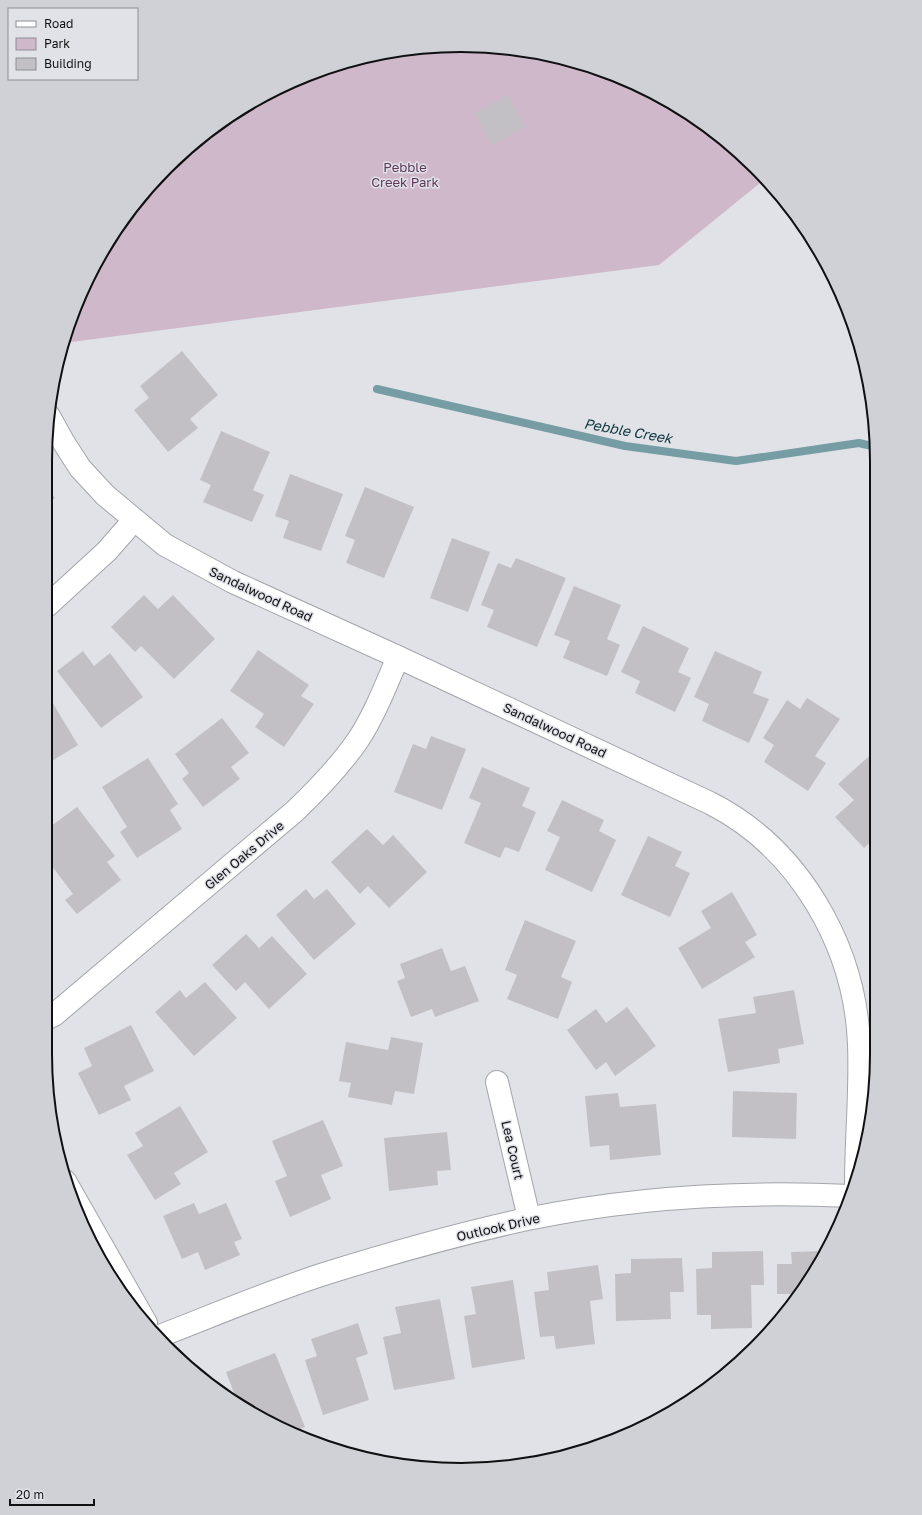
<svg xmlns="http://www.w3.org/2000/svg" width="922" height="1515" viewBox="0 0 922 1515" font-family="'Golos Text',sans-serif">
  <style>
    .green { fill: #cfb8ca }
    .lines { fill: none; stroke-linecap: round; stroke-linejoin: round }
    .stream { stroke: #769ca4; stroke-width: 8 }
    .building { fill: #c2c0c5 }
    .minor-casing { stroke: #a3a5ab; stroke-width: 24 }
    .minor { stroke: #fff; stroke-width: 22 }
    .labels { text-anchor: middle; stroke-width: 3; stroke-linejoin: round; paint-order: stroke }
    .park-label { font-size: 13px; fill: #5f3758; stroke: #e0e2e8 }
    .street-label { font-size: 13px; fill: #101012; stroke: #e0e2e8 }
    .water-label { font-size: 14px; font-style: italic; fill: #10373e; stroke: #e0e2e8 }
    .rim { fill: none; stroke: #101012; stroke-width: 2 }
  </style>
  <rect width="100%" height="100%" fill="#e0e2e8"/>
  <path class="green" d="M461 45 542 53 620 77 692 115 765 179 659 265 64 343 67 327 115 230 167 167 230 115 302 77 380 53Z"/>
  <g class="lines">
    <path class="stream" d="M377 389 625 446 736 461 859 443 876 447"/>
  </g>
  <path class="building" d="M508 95 525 127 492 145 474 113Z
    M182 351 218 395 190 419 198 428 168 452 134 410 149 398 140 386Z
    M221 431 270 452 253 490 264 495 252 522 203 502 211 485 200 480Z
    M290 474 343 494 321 551 283 538 289 521 275 516Z
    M46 487 55 498 46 504Z
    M365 487 414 507 384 578 346 563 355 540 345 536Z
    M46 520 51 527 46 531Z
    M452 538 490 552 468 612 430 598Z
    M516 558 566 578 537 647 487 627 494 610 481 605 498 563 511 568Z
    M574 586 621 605 607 639 620 645 607 676 563 658 570 641 554 635Z
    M144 595 158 609 173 595 215 639 174 679 141 646 135 652 111 627Z
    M643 626 689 648 678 672 691 678 675 712 635 693 640 681 621 672Z
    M258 650 309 685 301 696 314 704 284 747 255 727 264 714 230 691Z
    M83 651 94 666 110 653 143 697 101 728 57 671Z
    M715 651 762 672 753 693 769 699 749 743 702 721 709 704 694 697Z
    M807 698 840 719 815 756 826 763 808 791 764 762 774 745 763 738 787 700 800 709Z
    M51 700 78 745 47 764V703Z
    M222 718 249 753 231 767 240 779 203 807 182 779 189 773 175 754Z
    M431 736 466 749 442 810 394 792 413 744 426 749Z
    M876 750V837L864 848 835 817 854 800 838 784Z
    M148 758 178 804 170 810 182 829 137 858 120 832 127 827 102 787Z
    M482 767 530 788 522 806 536 812 519 852 505 847 500 858 464 843 481 803 469 798Z
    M562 800 604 820 599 831 616 840 592 892 545 870 560 837 547 831Z
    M77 807 115 856 107 862 121 880 77 914 65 900 73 894 48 861 47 829Z
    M367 829 383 845 393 835 427 872 389 908 368 886 360 894 331 862Z
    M648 836 682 852 675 866 690 873 670 917 621 895Z
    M306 889 314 899 327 889 356 924 314 960 276 915Z
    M732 892 757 935 745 942 755 957 702 989 678 948 711 928 701 911Z
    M525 920 576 941 561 977 572 982 558 1019 507 999 517 975 505 970Z
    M246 934 259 948 272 936 307 974 269 1009 245 982 236 991 212 965Z
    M442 948 451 971 465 966 479 1001 435 1017 432 1009 411 1017 397 981 405 978 400 964Z
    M205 982 237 1018 194 1056 155 1012 180 990 186 998Z
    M794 990 804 1044 778 1049 780 1063 728 1072 718 1019 756 1013 753 997Z
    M627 1007 656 1046 615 1076 606 1062 596 1070 567 1030 596 1009 606 1023Z
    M131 1025 154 1071 124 1086 131 1100 99 1115 78 1073 92 1066 84 1048Z
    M391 1037 423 1043 414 1094 395 1091 392 1105 348 1097 351 1083 339 1081 346 1042 388 1050Z
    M733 1091 797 1093 796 1139 732 1137Z
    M618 1093 620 1107 656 1104 661 1155 610 1160 609 1145 590 1147 585 1096Z
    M180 1106 208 1152 174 1173 181 1184 155 1200 127 1155 143 1146 135 1133Z
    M323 1120 343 1166 321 1175 331 1199 290 1217 275 1181 287 1176 272 1141Z
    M447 1132 451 1170 437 1171 438 1185 389 1191 384 1138Z
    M194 1203 199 1214 226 1203 242 1239 234 1242 240 1255 205 1270 198 1252 182 1259 163 1216Z
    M763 1251 764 1285H751L752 1328 711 1329V1315H697L696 1269 712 1268V1252Z
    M824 1251 807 1285 791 1304V1294H777V1264H792L791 1252Z
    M682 1258 684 1292H670L671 1319 616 1321 615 1274 631 1273V1259Z
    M598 1265 603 1299 590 1301 595 1344 556 1349 554 1336 540 1337 534 1292 549 1290 547 1272Z
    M513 1280 525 1359 472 1368 464 1316 476 1314 471 1287Z
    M440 1299 455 1379 394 1390 383 1337 401 1333 395 1307Z
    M358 1323 368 1354 356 1358 369 1400 323 1415 305 1360 317 1356 311 1339Z
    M275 1353 305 1427 291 1433 277 1427 238 1403 226 1372Z"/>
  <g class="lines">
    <defs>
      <path id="minor" d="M49 416 64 443 80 468 105 495 165 545 233 582 398 657 710 803C799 848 855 946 859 1044 861 1091 856 1137 856 1183
        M47 606 107 551 134 520
        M48 1018 54 1015 295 811C318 789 340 766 358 740 375 714 386 685 398 657
        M497 1082 529 1218
        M65 1181 146 1323
        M160 1336C214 1315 268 1292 324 1274 391 1253 459 1234 527 1219 633 1197 744 1191 851 1196"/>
    </defs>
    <use href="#minor" class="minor-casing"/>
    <use href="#minor" class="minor"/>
  </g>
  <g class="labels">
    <g class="park-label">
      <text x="405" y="172">Pebble<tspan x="405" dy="15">Creek Park</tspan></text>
    </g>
    <g class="street-label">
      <text transform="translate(261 594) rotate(25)" y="5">Sandalwood Road</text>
      <text transform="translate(555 730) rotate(25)" y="5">Sandalwood Road</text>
      <text transform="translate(244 855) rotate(-40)" y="5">Glen Oaks Drive</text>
      <text transform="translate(513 1150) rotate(77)" y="5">Lea Court</text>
      <text transform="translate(498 1227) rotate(-13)" y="5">Outlook Drive</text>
    </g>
    <g class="water-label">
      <text transform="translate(628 431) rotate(10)" y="5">Pebble Creek</text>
    </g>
  </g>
  <path d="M0 0H922V1515H0ZM461 52H461A409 409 0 0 1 870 461V1054A409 409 0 0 1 461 1463H461A409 409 0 0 1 52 1054V461A409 409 0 0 1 461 52Z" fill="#cfd1d7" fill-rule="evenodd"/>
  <path class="rim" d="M461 52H461A409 409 0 0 1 870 461V1054A409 409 0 0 1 461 1463H461A409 409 0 0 1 52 1054V461A409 409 0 0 1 461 52Z"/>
  <rect x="8" y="8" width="130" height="72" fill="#e0e2e8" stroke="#8d8e92"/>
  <rect x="16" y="21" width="20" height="6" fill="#ffffff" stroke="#8d8e92"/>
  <text x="44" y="28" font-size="12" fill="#101012">Road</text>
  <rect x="16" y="38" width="20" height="12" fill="#cfb8ca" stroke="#8d8e92"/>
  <text x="44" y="48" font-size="12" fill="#101012">Park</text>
  <rect x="16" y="58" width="20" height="12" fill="#c2c0c5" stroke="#8d8e92"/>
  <text x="44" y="68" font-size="12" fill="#101012">Building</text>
  <path d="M10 1499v6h84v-6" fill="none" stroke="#101012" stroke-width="2"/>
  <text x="16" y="1499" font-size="12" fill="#101012" stroke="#e0e2e8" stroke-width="3" paint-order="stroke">20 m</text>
</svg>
